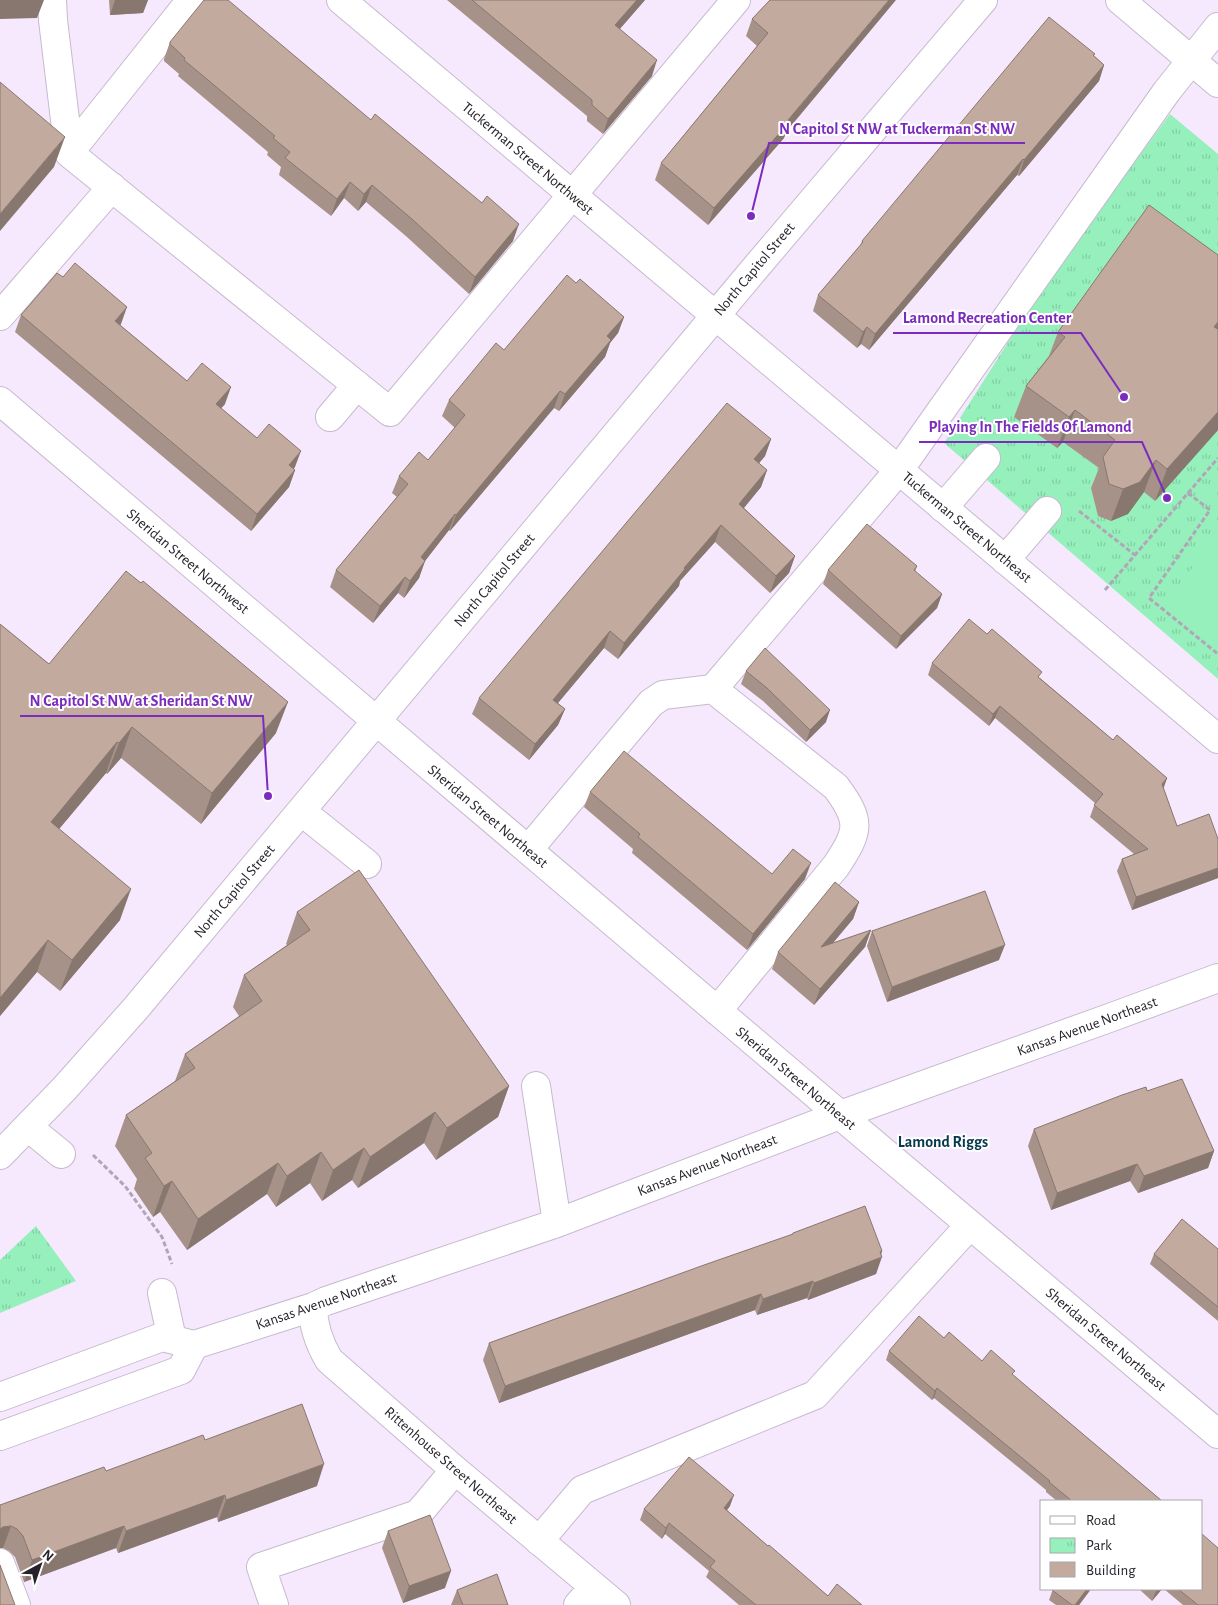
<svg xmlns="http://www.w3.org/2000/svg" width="1218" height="1605" viewBox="0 0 1218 1605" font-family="'Alegreya Sans',sans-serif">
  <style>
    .park { fill: url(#park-tufts) }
    .pitch { fill: #96f0bc }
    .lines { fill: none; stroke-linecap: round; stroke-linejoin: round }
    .minor-casing { stroke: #c6bace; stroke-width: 30 }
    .path { stroke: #b1a6b7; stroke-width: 3; stroke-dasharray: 5 2.5; stroke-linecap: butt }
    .minor { stroke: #fff; stroke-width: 28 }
    .wall { fill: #a79289 }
    .shaded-wall { fill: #88776f }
    .building { fill: #c2aa9f; stroke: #88776f }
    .labels { text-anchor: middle; stroke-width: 4; stroke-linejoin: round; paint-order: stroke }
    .street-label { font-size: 15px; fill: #27222a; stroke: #fff }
    .neighbourhood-label { font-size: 16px; font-weight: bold; fill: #08394c; stroke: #fff }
    .leader { fill: none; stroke: #7b2cbf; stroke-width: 2 }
    .callout-dot { fill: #7b2cbf; stroke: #fff; stroke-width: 2 }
    .callout-label { font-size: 16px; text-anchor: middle; font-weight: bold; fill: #7b2cbf; stroke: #fff; stroke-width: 4; stroke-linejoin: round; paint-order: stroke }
  </style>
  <defs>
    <pattern id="park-tufts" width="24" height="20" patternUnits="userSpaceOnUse" patternTransform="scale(1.25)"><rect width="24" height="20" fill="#96f0bc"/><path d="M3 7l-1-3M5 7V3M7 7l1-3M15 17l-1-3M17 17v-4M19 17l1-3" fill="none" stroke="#81cea2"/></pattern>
  </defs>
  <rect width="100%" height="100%" fill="#f6e9fe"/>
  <path class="park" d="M1170 114 1218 154V679L944 443 1049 278Z
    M36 1226 76 1281 0 1313V1260Z"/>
  <path class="pitch" d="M1218 535V648L1164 604Z"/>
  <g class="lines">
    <defs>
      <path id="minor" d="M52 0 53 20 69 153 390 412 736 0
        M341 0 1218 739
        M1120 0 1218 83
        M69 153 191 0
        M0 316 112 187
        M0 401 840 1115 1218 1434
        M330 417 357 385
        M943 508 986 458
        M1005 560 1047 511
        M713 689 836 787C862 822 859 831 836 866L717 1011
        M301 811 367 864
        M528 850 651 703 663 695 713 689 899 470 1167 91 1218 27
        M536 1086 557 1223
        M28 1127 61 1154
        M0 1155 65 1088 136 1008 757 266 983 0
        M162 1293 172 1339
        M313 1307C313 1327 319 1343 329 1360L455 1470 616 1605
        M0 1397 162 1337 194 1345 313 1307 326 1301 557 1223 840 1115 1112 1017 1218 978
        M0 1436 181 1370 194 1345
        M539 1541 582 1490 815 1395 970 1225
        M0 1563 16 1605
        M274 1605 261 1567 418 1514 455 1470
        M578 1605 594 1587"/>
    </defs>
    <use href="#minor" class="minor-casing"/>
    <path class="path" d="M1188 493 1210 510 1149 598 1218 654
      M1079 511 1135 555
      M1105 590 1218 458
      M93 1155 125 1186 162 1237 172 1264"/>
    <use href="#minor" class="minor"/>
  </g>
  <path class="wall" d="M109 0H148L143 13 110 15Z
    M447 0H645L620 29 652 76 603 134 587 121V116Z
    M770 0 786 132 784 138 708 225 655 180 661 163 757 46 746 36 752 19Z
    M170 42 513 241 469 294 407 237 366 202 358 211 344 198 331 216 279 175 281 167 267 155 268 152 178 76 179 74 164 61V59Z
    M1094 56 1104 65 1099 81 1019 176 1017 175 869 350 861 344 857 348 813 311 818 295 860 246 862 241Z
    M1218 255V430L1155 501 1144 492 1128 514 1111 521 1098 516 1091 488 1099 468 1063 442 1057 448 1014 417 1026 386 1049 356 1058 332Z
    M576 283 624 317 618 333 610 343 605 357 559 411 554 408 450 531 449 530 425 561 419 578 404 598 398 593 373 623 330 587 336 570 397 497 392 493 399 476 428 460 455 428 442 416 449 400 504 350Z
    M21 315 121 324 120 325 187 381 225 404 221 408 257 438 295 467 293 469 295 470 289 487 251 531 15 332Z
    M771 439 765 456 759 463 767 470 761 487 744 508 795 556 789 573 770 593 715 542 680 581 679 586 618 659 604 648 558 703 565 709 558 725 529 760 472 714 479 698Z
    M917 566 915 572 942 594 937 608 896 649 823 584 828 570Z
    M0 624 49 664 276 733 201 824 121 758 107 774 106 773 59 829 120 920 60 991 37 972 0 1016Z
    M932 663 1040 678 1113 740 1167 778 1163 788 1177 826 1218 839V878L1132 910 1117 871 1122 859 1134 854 1090 817 1095 803 995 718 989 726 928 675Z
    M746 671 826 722 806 742 763 701 741 684Z
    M590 792 772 874 805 879 747 950 632 853 633 849 584 807Z
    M859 902 853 919 833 943 871 930 865 947 814 1005 772 969 778 952Z
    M297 912 509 1086 498 1117 436 1160 424 1143 358 1188 352 1180 322 1201 310 1183 276 1207 267 1194 187 1250 160 1212 153 1217 134 1189 137 1179 115 1146 126 1115 175 1081 185 1054 239 1016 233 1007 244 975 287 945 286 944Z
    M872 931 999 960 887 1002 867 946Z
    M1147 1091 1214 1151 1208 1168 1138 1193 1130 1181 1051 1210 1028 1146 1034 1129Z
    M793 1233 882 1251 876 1274 808 1300 807 1298 757 1315 755 1310 499 1403 483 1360 489 1343 792 1235Z
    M1218 1249V1321L1150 1264 1154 1254Z
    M944 1338 982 1361 1013 1375 1162 1501H1057L1046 1492V1490L934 1398 932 1400 886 1360 889 1351Z
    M205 1440 317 1486 218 1522 217 1517 118 1553 116 1548 24 1582 15 1557 9 1551 3 1548H0V1505Z
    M730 1506 727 1510 768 1546 828 1596 862 1605H739L706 1577 709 1571 665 1534 662 1539 640 1520 644 1509Z
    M388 1531 445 1588 403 1603 382 1548Z
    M1053 1589H1091L1079 1605H1056L1049 1600Z
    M1139 1589H1162L1152 1601Z
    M1164 1589H1202L1218 1605H1183Z
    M457 1590 508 1605H451Z"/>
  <path class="shaded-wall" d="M0 0H44L37 18 0 19Z
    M115 0H148L143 13 110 15Z
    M637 0H645L609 41 615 25Z
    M889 0H896L786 132 784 138 708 225 714 208Z
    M657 60 652 76 603 134 608 119Z
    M1104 65 1099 81 1019 176 1024 160Z
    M65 137 54 167 0 231V214Z
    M1023 159 1017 175 869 350 875 334Z
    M350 182 344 198 331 216 337 199Z
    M372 185 366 202 358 211 364 194Z
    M519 224 513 241 469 294 475 277Z
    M127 307 121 324 109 338 115 321Z
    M624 317 618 333 610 343 605 357 559 411 565 394 607 336Z
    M1218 322V338L1214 327Z
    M867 327 861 344 857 348 863 332Z
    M231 387 225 404 210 421 216 404Z
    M560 391 554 408 450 531 456 515Z
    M1075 410 1063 442 1057 448 1069 417Z
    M1218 412V430L1155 501 1167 469Z
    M771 439 765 456 748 476 754 459Z
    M301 451 295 467 282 482 289 465Z
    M1156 460 1144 492 1128 514 1111 521 1123 489Z
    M295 470 289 487 251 531 257 514Z
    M767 470 761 487 733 521 739 504Z
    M455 514 449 530 425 561 419 578 404 598 410 581 421 557Z
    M721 525 715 542 680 581 679 586 618 659 624 643 684 568Z
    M795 556 789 573 770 593 776 576Z
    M405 577 398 593 373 623 380 606Z
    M942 594 937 608 896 649 901 636Z
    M610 631 604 648 547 716 553 700Z
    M288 702 276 733 201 824 212 793Z
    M1000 706 995 718 989 726 993 714Z
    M565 709 558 725 529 760 535 744Z
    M830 710 826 722 806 742 810 730Z
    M132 727 121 758 107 774 119 743Z
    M117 742 106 773 39 853 51 822Z
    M1167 778 1163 790 1162 784Z
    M811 863 805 879 747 950 753 934Z
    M1218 868V878L1132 910 1136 897Z
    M131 889 120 920 60 991 72 960Z
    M859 902 853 919 815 964 821 947Z
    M871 930 865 947 814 1005 820 989Z
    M48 940 37 972 0 1016V998Z
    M1005 945 999 960 887 1002 892 987Z
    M509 1086 498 1117 436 1160 447 1128Z
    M435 1112 424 1143 358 1188 370 1157Z
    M364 1148 352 1180 322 1201 333 1170Z
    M1214 1151 1208 1168 1138 1193 1144 1176Z
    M321 1152 310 1183 276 1207 287 1176Z
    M278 1163 267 1194 187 1250 198 1219Z
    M1137 1164 1130 1181 1051 1210 1057 1193Z
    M172 1181 160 1212 153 1217 164 1186Z
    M882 1251 879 1259 882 1257 876 1274 808 1300 814 1283Z
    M813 1281 807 1298 757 1315 763 1299Z
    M761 1294 755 1310 499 1403 505 1386Z
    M937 1388 934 1398 932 1400 935 1391Z
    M324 1464 317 1486 218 1522 226 1500Z
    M225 1495 217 1517 118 1553 126 1531Z
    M734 1495 730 1506 720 1519 724 1508Z
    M669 1523 665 1534 662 1539 666 1528Z
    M11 1526 3 1548H0V1529L3 1527Z
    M124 1526 116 1548 24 1582 32 1560Z
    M451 1571 445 1588 403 1603 409 1586Z
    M1087 1589H1091L1079 1605H1075Z
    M1158 1589H1162L1152 1601 1156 1591Z"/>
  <path class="building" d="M204 0H228L371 120 375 114 482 203 487 196 519 224 475 277 413 220 372 185 364 194 350 182 337 199 285 158 290 152 273 138 275 136 184 60 185 58 170 44V42Z
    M472 0H637L615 25 657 60 608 119 592 105V100Z
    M770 0H889L788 120 790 121 714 208 661 163 768 33 752 19Z
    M1049 17 1095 54 1093 55 1104 65 1024 160 1023 159 875 334 867 327 863 332 818 295 863 242 862 241Z
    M0 82 65 137 0 214Z
    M1149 205 1218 255V322L1214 327 1218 329V412L1167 469 1156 460 1140 482 1123 489 1109 484 1103 457 1115 440 1075 410 1069 417 1026 386 1065 337 1058 332Z
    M75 263 127 307 115 321 187 381 202 363 231 387 216 404 257 438 269 424 301 451 289 465 295 470 257 514 21 315 57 273 63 277Z
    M567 275 576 283 580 279 624 317 607 336 611 340 565 394 560 391 456 515 455 514 421 557 425 561 410 581 405 577 380 606 336 570 408 484 399 476 419 452 428 460 465 415 449 400 496 343 504 350Z
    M727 403 771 439 754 459 767 470 739 504 795 556 776 576 721 525 684 568 685 569 624 643 610 631 553 700 565 709 535 744 479 698Z
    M867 524 917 566 914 570 942 594 901 636 828 570Z
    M126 571 141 583 143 581 288 702 212 793 132 727 119 743 117 742 51 822 131 889 72 960 48 940 0 998V624L49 664Z
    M969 619 987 634 992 629 1042 672 1038 677 1113 740 1117 735 1167 778 1162 784 1177 826 1209 814 1218 839V868L1136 897 1122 859 1148 849 1094 805 1103 794 1000 706 993 714 932 663Z
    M765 648 830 710 810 730 767 688 746 671Z
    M624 751 772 874 793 849 811 863 753 934 638 837 640 834 590 792Z
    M359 870 509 1086 447 1128 435 1112 370 1157 364 1148 333 1170 321 1152 287 1176 278 1163 198 1219 172 1181 164 1186 145 1158 152 1153 126 1115 195 1068 185 1054 262 1001 244 975 310 930 297 912Z
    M835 882 859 902 821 947 871 930 820 989 778 952Z
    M985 891 1005 945 892 987 872 931Z
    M1182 1079 1214 1151 1144 1176 1137 1164 1057 1193 1034 1129 1122 1095 1146 1087 1147 1091Z
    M865 1206 882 1251 880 1252 882 1257 814 1283 813 1281 763 1299 761 1294 505 1386 489 1343 704 1265 793 1234V1233Z
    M1182 1219 1218 1249V1307L1154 1254Z
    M919 1316 944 1338 949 1332 982 1361 991 1350 1015 1371 1012 1374 1162 1501H1072L1049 1482 1050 1481 937 1388 935 1391 889 1351Z
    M302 1404 324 1464 226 1500 225 1495 126 1531 124 1526 32 1560 23 1536 17 1529 11 1526 3 1527 0 1529V1505L104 1467 106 1471 203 1435 205 1440Z
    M689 1457 734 1495 724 1508 768 1546 769 1545 828 1596 837 1584 862 1605H756L710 1567 715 1561 669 1523 666 1528 644 1509Z
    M430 1515 451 1571 409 1586 388 1531Z
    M1202 1534 1218 1548V1605H1198L1178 1589H1202Z
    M0 1565 15 1605H0Z
    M497 1574 508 1605H463L457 1590Z
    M1053 1589H1087L1075 1605H1072L1052 1590Z"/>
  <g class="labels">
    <g class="street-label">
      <text transform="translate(528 158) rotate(40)" y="5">Tuckerman Street Northwest</text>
      <text transform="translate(754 269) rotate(-50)" y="5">North Capitol Street</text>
      <text transform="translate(967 527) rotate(40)" y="5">Tuckerman Street Northeast</text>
      <text transform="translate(188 561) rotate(40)" y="5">Sheridan Street Northwest</text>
      <text transform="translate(494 580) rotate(-50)" y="5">North Capitol Street</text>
      <text transform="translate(488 816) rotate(40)" y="5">Sheridan Street Northeast</text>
      <text transform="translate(234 891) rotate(-50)" y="5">North Capitol Street</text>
      <text transform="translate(1087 1026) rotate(-20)" y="5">Kansas Avenue Northeast</text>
      <text transform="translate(796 1078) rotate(40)" y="5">Sheridan Street Northeast</text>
      <text transform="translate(707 1165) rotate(-21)" y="5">Kansas Avenue Northeast</text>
      <text transform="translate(326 1301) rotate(-19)" y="5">Kansas Avenue Northeast</text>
      <text transform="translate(1106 1339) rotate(40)" y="5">Sheridan Street Northeast</text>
      <text transform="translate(451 1465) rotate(41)" y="5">Rittenhouse Street Northeast</text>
    </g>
    <g class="neighbourhood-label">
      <text x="943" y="1147">Lamond Riggs</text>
    </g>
  </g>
  <path class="leader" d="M751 216L769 143H1025M1124 397L1081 333H893M1167 498L1142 442H919M268 796L263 716H20"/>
  <g class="callout-dot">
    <circle cx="751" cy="216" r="5"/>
    <circle cx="1124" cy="397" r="5"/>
    <circle cx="1167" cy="498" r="5"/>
    <circle cx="268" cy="796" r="5"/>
  </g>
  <g class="callout-label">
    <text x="897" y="134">N Capitol St NW at Tuckerman St NW</text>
    <text x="987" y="323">Lamond Recreation Center</text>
    <text x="1030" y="432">Playing In The Fields Of Lamond</text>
    <text x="141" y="706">N Capitol St NW at Sheridan St NW</text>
  </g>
  <rect x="1040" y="1500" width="162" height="90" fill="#ffffff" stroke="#a9a7aa"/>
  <rect x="1050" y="1516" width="25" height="8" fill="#ffffff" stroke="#a9a7aa"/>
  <text x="1086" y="1525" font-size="15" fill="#27222a">Road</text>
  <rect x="1050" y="1538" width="25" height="15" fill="url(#park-tufts)" stroke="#a9a7aa"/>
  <text x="1086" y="1550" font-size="15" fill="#27222a">Park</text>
  <rect x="1050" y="1562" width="25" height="15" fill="#c2aa9f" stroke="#a9a7aa"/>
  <text x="1086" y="1575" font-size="15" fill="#27222a">Building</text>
  <g transform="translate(40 1565) rotate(40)" stroke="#ffffff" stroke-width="4" paint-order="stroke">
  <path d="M0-4L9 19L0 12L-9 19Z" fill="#27222a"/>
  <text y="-8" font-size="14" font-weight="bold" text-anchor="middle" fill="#27222a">N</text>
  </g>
</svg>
